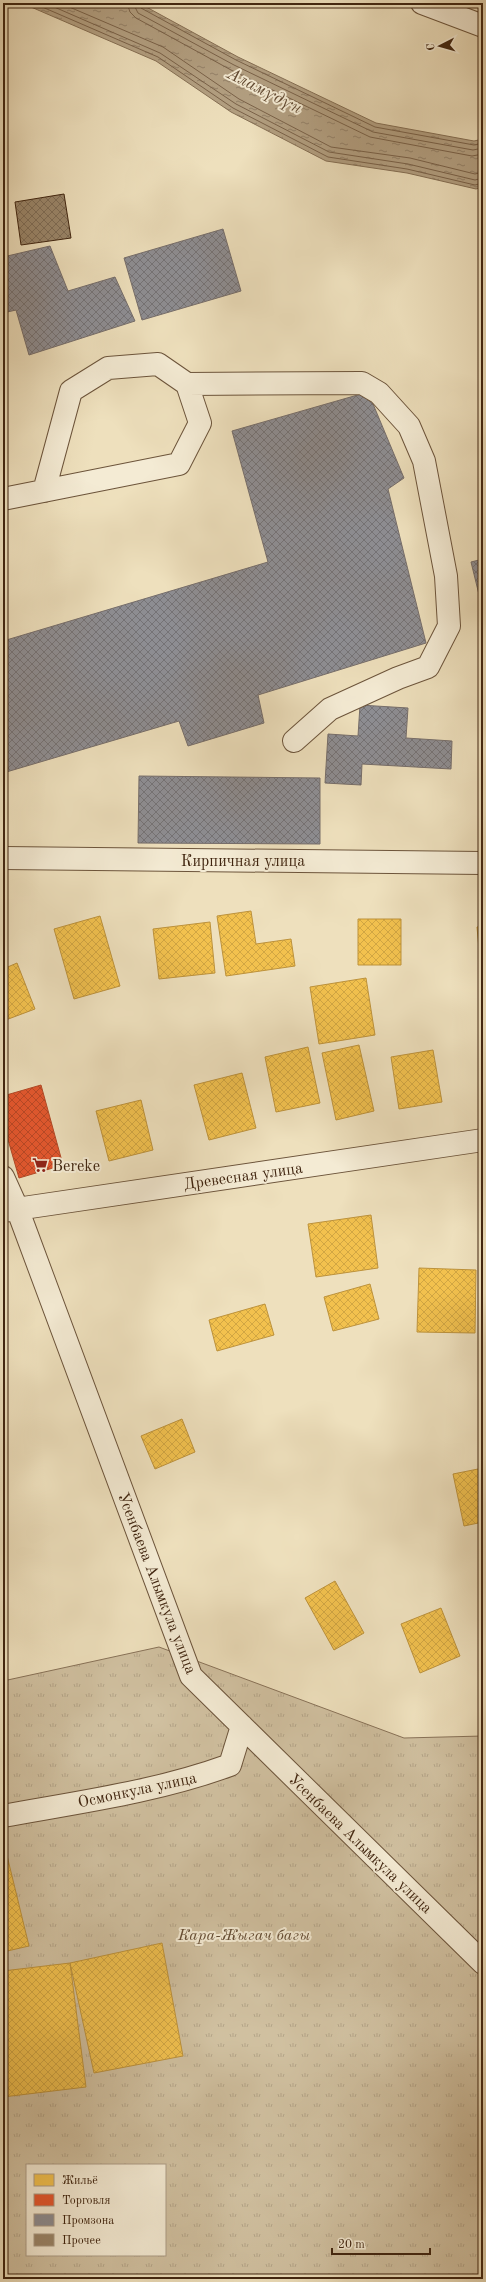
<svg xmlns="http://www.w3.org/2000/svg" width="486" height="2282" viewBox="0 0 486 2282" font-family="'Old Standard TT',serif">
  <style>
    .park { fill: url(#park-tufts); stroke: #887258; fill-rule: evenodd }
    .water { fill: url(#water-ripples); stroke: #856f54 }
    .homes { fill: url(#homes-cross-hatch); stroke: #bd923b }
    .shops { fill: url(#shops-cross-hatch); stroke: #b34825 }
    .industry { fill: url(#industry-cross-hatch); stroke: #766e6b }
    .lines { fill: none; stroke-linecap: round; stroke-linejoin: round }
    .shore { stroke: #7a6249; stroke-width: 1 }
    .building { fill: url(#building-cross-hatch); stroke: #402510 }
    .minor-casing { stroke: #6c543b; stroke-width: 24 }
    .minor { stroke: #f4ebd4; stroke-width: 22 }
    .labels { text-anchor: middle; stroke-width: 4; stroke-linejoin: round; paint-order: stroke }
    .street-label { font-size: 16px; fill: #402510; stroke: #f4ebd4 }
    .poi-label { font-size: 16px; fill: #402510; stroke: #f4ebd4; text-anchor: start }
    .park-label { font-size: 16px; font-style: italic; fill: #644c34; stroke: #f4ebd4 }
    .water-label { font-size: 17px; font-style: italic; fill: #624a32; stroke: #f4ebd4 }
  </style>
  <defs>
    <pattern id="park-tufts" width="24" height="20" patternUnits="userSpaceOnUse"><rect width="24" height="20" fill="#d0c0a0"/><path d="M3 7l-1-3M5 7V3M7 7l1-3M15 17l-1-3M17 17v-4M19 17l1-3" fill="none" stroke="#b4a589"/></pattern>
    <pattern id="water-ripples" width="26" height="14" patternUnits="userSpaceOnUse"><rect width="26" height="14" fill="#b3a082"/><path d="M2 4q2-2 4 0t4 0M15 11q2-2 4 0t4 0" fill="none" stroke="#938269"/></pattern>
    <pattern id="homes-cross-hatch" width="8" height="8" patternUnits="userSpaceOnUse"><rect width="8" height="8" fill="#f2c14e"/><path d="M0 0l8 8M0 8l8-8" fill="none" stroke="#d1a643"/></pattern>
    <pattern id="shops-cross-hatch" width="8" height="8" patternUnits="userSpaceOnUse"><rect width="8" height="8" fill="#e4572e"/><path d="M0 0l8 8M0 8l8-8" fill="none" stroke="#ba4826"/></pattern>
    <pattern id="industry-cross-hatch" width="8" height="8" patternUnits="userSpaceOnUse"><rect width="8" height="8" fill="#8d8d92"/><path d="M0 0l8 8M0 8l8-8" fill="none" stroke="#757376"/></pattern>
    <pattern id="building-cross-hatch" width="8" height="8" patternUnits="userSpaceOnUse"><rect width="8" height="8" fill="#9a866a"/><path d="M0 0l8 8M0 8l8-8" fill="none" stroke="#7f6d56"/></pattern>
  </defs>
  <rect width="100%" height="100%" fill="#eee0bd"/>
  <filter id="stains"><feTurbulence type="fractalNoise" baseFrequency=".005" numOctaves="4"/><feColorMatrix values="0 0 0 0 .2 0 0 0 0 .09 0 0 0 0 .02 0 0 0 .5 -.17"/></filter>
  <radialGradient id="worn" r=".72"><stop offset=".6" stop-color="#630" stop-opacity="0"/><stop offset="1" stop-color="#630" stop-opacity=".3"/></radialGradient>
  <path class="park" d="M159 1647 404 1738 483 1736V2279H3V1681ZM27 2165H165V2255H27Z"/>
  <path class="water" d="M15 3H139L238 57 376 123 474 141 483 139V187L476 189 407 173 326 161 231 112 156 61 31 7Z"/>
  <path class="homes" d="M251 911 256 944 291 939 295 966 226 976 217 916Z
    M100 916 120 986 74 999 54 929Z
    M358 919H401V965H358Z
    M210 922 215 973 159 979 153 929Z
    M483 926V972H481L477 927Z
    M17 963 35 1009 3 1021V969Z
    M366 978 375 1035 319 1044 310 987Z
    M359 1045 374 1111 336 1120 322 1053Z
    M308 1047 320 1103 276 1112 265 1057Z
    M433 1050 442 1102 399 1109 391 1057Z
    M242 1073 256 1128 209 1140 194 1085Z
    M141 1100 153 1150 109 1161 96 1111Z
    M371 1215 378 1268 316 1277 308 1224Z
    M419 1268 476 1270 475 1333 417 1332Z
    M370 1284 379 1319 333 1331 324 1297Z
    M265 1304 274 1335 217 1351 209 1320Z
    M182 1419 195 1452 155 1469 141 1436Z
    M483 1468V1522L464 1526 453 1474Z
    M335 1581 364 1633 334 1650 305 1598Z
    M441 1608 460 1656 420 1673 401 1624Z
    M3 1839 29 1946 3 1952Z
    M162 1943 183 2056 94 2073 70 1963Z
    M70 1963 86 2087 3 2097V1971Z"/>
  <path class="shops" d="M41 1085 63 1165 19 1178 3 1122V1096Z"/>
  <path class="industry" d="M223 229 241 291 142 320 124 258Z
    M50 246 68 291 115 277 135 321 29 355 16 310 3 313V257Z
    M368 392 404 478 388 489 426 643 258 695 264 723 188 746 179 721 3 773V641L268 562 232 431Z
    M483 559V611L471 562Z
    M360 705 408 708 406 738 452 741 451 769 362 764 361 785 325 783 328 734 358 736Z
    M139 776 320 778V844L138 843Z"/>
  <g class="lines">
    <path class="shore" d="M33 3 158 57 233 108 328 157 407 169 475 185 483 183
      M45 3 160 53 236 104 329 152 408 164 475 180 483 178
      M60 3 163 47 239 99 331 147 410 158 475 174 483 172
      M127 3 130 12 136 18 231 70 370 137 472 156 483 154
      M133 3 138 13 234 65 373 132 473 150 483 148
      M139 3 141 8 236 60 375 127 474 145 483 143"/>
  </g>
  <path class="building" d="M64 194 71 238 21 245 15 202Z"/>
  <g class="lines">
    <defs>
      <path id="minor" d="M422 3 483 26
        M187 384 362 383 379 393 409 426 424 461 446 576 449 626 428 667 398 678 330 709 294 741
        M3 499 179 464 200 423 187 384 158 364 108 368 71 391 44 491
        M3 858 483 863
        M3 1177 17 1208 191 1676 483 1963
        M3 1211 483 1140
        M3 1816C80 1802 156 1792 230 1765L242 1726"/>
    </defs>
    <use href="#minor" class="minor-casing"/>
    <use href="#minor" class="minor"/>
  </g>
  <defs>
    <symbol id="supermarket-bare" viewBox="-9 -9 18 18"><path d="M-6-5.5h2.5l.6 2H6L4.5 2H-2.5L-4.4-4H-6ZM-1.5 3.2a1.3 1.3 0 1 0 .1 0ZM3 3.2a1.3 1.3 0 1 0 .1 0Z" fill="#8f2418" stroke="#f4ebd4" stroke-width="2.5" paint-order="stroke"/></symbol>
  </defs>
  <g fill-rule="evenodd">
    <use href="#supermarket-bare" x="29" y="1154" width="22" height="22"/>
  </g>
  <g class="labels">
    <g class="street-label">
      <text x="243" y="866">Кирпичная улица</text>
      <text transform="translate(243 1175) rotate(-8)" y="6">Древесная улица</text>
      <text transform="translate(158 1583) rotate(69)" y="6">Усенбаева Алымкула улица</text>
      <text transform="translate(137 1789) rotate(-12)" y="6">Осмонкула улица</text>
      <text transform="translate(361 1843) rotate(44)" y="6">Усенбаева Алымкула улица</text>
    </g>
    <g class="poi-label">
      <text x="52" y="1171">Bereke</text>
    </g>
    <g class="park-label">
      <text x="244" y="1940">Кара-Жыгач багы</text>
    </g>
    <g class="water-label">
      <text transform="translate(265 90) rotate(27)" y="6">Аламүдүн</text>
    </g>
  </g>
  <rect width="486" height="2282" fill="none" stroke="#eee0bd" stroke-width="16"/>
  <rect x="4" y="4" width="478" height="2274" fill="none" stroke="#402510" stroke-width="2"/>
  <rect x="8" y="8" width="470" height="2266" fill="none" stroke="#402510"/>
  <rect x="26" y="2164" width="140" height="92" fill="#f4ebd4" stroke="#ac9c86"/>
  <rect x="34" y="2174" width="20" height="12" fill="#f2c14e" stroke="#ac9c86"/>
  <text x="62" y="2184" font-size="12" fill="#402510">Жильё</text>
  <rect x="34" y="2194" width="20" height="12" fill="#e4572e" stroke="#ac9c86"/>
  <text x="62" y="2204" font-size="12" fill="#402510">Торговля</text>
  <rect x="34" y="2214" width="20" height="12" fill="#8d8d92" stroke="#ac9c86"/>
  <text x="62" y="2224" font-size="12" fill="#402510">Промзона</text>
  <rect x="34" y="2234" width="20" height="12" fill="#9a866a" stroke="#ac9c86"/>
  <text x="62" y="2244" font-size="12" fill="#402510">Прочее</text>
  <g transform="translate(440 46) rotate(264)" stroke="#f4ebd4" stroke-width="3" paint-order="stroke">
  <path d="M0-3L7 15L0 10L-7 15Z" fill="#402510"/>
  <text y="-6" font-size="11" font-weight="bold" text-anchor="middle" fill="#402510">С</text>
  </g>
  <path d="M332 2248v6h98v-6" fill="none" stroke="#402510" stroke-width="2"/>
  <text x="338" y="2248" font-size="12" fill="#402510" stroke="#f4ebd4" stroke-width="3" paint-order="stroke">20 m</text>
  <rect width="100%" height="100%" filter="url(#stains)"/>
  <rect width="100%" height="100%" fill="url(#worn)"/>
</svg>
